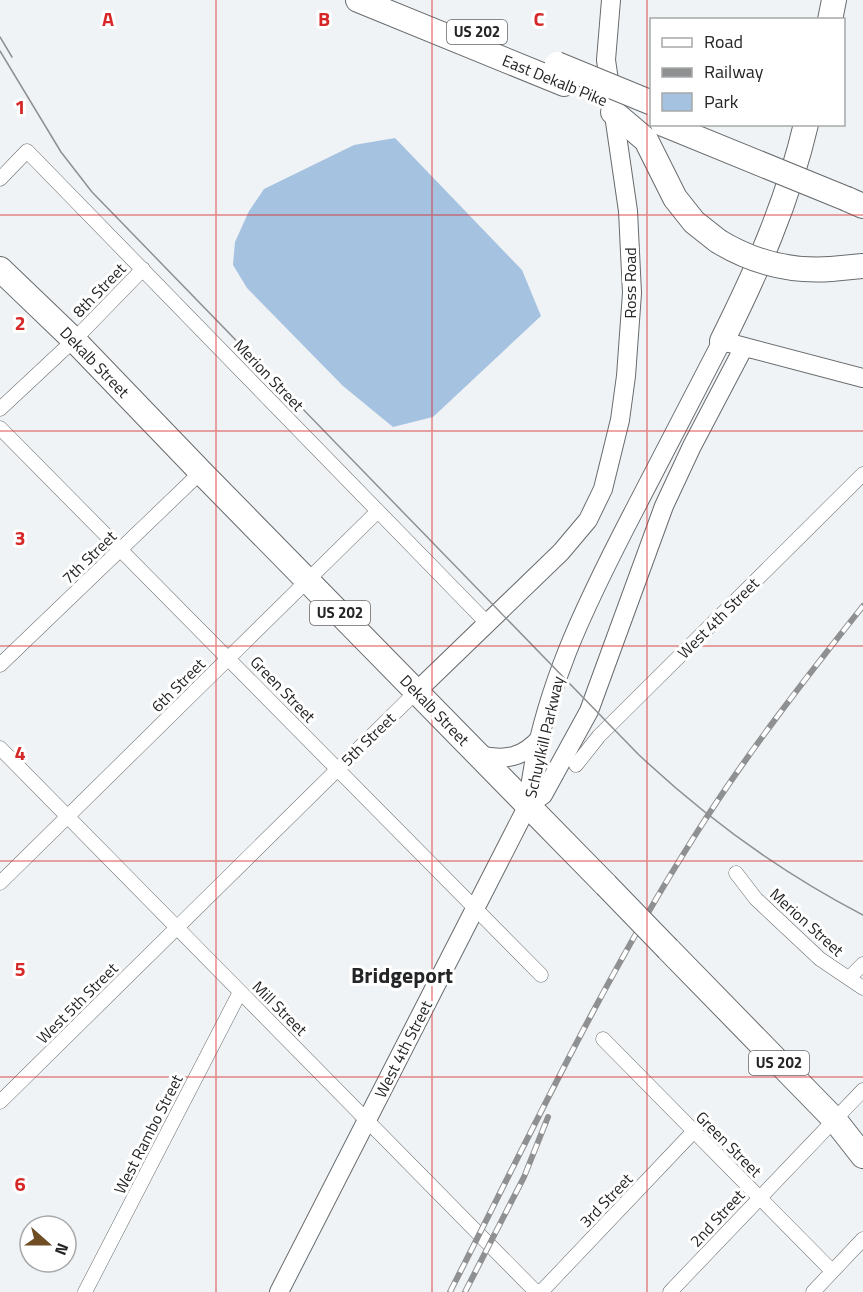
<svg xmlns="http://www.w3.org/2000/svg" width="863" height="1292" viewBox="0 0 863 1292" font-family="'Titillium Web',sans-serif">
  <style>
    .green { fill: #a5c2e0 }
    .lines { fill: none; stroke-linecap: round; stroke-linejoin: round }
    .street-casing { stroke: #686b6d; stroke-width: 15 }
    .secondary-casing { stroke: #686b6d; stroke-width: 20 }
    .highway-casing { stroke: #686b6d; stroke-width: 26 }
    .street { stroke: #fff; stroke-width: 14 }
    .secondary { stroke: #fff; stroke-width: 18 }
    .highway { stroke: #fff; stroke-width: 24 }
    .tram { stroke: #8e9091; stroke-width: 1.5 }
    .rail-casing { stroke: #8e9091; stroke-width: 6 }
    .rail { stroke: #fff; stroke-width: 4; stroke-dasharray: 11; stroke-linecap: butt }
    .highway-bridge-casing { stroke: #686b6d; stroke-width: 26; stroke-linecap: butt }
    .highway-bridge { stroke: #fff; stroke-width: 24 }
    .grid { fill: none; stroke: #d62828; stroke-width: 1.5; stroke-opacity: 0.55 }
    .labels { text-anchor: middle; stroke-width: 6; stroke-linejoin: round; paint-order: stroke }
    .shield { fill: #fff; stroke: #666667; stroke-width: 1.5 }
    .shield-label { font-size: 15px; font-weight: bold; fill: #242526 }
    .street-label { font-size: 16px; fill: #242526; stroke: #fff }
    .district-label { font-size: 22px; font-weight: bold; fill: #242526; stroke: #fff }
    .grid-label { font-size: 20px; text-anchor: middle; font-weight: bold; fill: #d62828; stroke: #fff; stroke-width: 6; stroke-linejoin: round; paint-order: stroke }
  </style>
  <rect width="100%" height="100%" fill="#f0f3f5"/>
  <path class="green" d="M395 138 522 270 541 316 433 417 393 427 343 386 247 288 233 265 235 242 249 211 264 189 354 145Z"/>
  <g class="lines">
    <defs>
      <path id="street" d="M0 179 27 151 487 623
        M0 409 74 340 143 269
        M0 428 541 975
        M0 665 201 472
        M0 748 536 1292
        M576 765 599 736 863 474
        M736 873 756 899 820 959 863 988
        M0 883 378 511
        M849 978 863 964
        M603 1039 832 1271
        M0 1102 417 691
        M85 1292 240 992
        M541 1292 694 1131
        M670 1292 863 1090
        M813 1292 863 1239"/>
      <path id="secondary" d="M417 691 561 552 588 520 603 489 620 420 626 376 632 293 628 211 606 60 611 0
        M479 755C505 761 523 758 541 737
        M528 805 543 795 589 711 664 506 692 446 744 347
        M279 1292 528 805C538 698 587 601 636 507 664 452 693 397 722 341L863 378"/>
      <path id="highway" d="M358 0 564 84
        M830 20 834 0
        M613 112 646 140 675 198 694 222 718 241
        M847 199 863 206
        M0 269 74 340 201 472 606 885
        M831 269 863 266
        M722 341C757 271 788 201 806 124
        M668 949 834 1119 863 1156"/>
    </defs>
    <use href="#street" class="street-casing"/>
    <use href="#secondary" class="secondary-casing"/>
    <use href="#highway" class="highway-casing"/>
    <use href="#street" class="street"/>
    <use href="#secondary" class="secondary"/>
    <use href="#highway" class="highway"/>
    <path class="tram" d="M0 37 12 57
      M0 51 61 152 92 192 638 754C706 818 780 872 863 915"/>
    <defs>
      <path id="rail" d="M450 1292C528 1139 602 982 694 837 745 756 804 680 863 606
        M465 1292 524 1177 548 1117"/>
    </defs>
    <use href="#rail" class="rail-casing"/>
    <use href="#rail" class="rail"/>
    <defs>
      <path id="highway-bridge" d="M557 64 652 103
        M663 124 847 199
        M718 241C754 263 790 272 831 269
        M606 885 668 949"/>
    </defs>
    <use href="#highway-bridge" class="highway-bridge-casing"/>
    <use href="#highway-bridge" class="highway-bridge"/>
  </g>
  <path class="grid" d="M216 0V1292M432 0V1292M647 0V1292M0 215H863M0 431H863M0 646H863M0 861H863M0 1077H863"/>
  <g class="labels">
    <g class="shield">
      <rect x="447" y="20" width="60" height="24" rx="4.5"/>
      <rect x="310" y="601" width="60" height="24" rx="4.5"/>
      <rect x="749" y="1051" width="60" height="24" rx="4.5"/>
    </g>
    <g class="shield-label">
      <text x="477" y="37">US 202</text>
      <text x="340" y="618">US 202</text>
      <text x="779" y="1068">US 202</text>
    </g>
    <g class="street-label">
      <text transform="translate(555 80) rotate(22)" y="6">East Dekalb Pike</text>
      <text transform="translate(630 283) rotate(-90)" y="6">Ross Road</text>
      <text transform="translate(99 290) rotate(-46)" y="6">8th Street</text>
      <text transform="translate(95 362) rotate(46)" y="6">Dekalb Street</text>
      <text transform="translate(269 375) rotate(46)" y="6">Merion Street</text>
      <text transform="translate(89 557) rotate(-44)" y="6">7th Street</text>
      <text transform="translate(718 618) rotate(-45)" y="6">West 4th Street</text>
      <text transform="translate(178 685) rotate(-45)" y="6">6th Street</text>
      <text transform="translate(283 689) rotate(46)" y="6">Green Street</text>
      <text transform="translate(435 710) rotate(46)" y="6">Dekalb Street</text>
      <text transform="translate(544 737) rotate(-77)" y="6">Schuylkill Parkway</text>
      <text transform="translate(368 739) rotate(-44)" y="6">5th Street</text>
      <text transform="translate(807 922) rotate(42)" y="6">Merion Street</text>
      <text transform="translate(77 1003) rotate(-45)" y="6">West 5th Street</text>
      <text transform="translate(280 1008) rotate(45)" y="6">Mill Street</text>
      <text transform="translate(403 1049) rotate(-63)" y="6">West 4th Street</text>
      <text transform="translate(148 1134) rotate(-63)" y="6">West Rambo Street</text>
      <text transform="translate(729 1144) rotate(45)" y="6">Green Street</text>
      <text transform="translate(606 1200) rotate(-46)" y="6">3rd Street</text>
      <text transform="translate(717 1218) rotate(-47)" y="6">2nd Street</text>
    </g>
    <g class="district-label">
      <text x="402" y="983">Bridgeport</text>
    </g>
  </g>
  <g class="grid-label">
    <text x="108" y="26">A</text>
    <text x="324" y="26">B</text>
    <text x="539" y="26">C</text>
    <text x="20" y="114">1</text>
    <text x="20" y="330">2</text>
    <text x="20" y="545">3</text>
    <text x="20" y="760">4</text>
    <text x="20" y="976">5</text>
    <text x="20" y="1191">6</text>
  </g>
  <rect x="650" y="18" width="195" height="108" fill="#ffffff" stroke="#a7a8a8" stroke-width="1.5"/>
  <rect x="662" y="38" width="30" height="9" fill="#ffffff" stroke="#a7a8a8" stroke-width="1.5"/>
  <text x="704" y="48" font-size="18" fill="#242526">Road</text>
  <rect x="662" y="68" width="30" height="9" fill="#8e9091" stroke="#a7a8a8" stroke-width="1.5"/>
  <text x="704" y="78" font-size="18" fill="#242526">Railway</text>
  <rect x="662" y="93" width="30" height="18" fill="#a5c2e0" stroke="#a7a8a8" stroke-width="1.5"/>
  <text x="704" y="108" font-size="18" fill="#242526">Park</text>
  <g transform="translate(48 1244) rotate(111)"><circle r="28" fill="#ffffff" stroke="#a7a8a8" stroke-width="1.5"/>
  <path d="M0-4.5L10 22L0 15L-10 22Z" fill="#6f4e25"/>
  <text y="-9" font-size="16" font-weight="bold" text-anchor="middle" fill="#242526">N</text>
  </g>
</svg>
